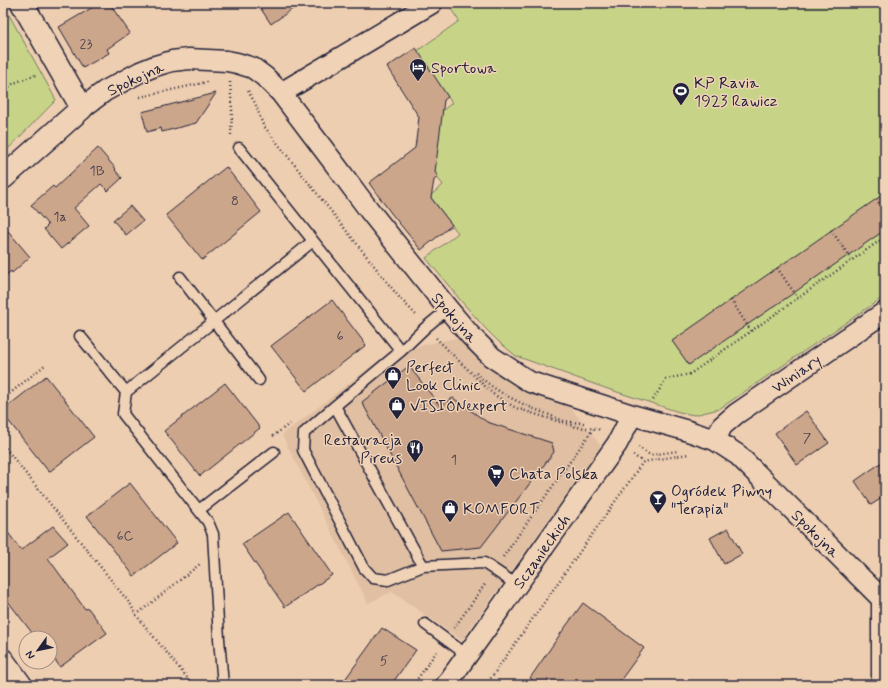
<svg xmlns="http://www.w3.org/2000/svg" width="888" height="688" viewBox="0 0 888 688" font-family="Mynerve,sans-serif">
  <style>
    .built { fill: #e0bfa3 }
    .green { fill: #c7d488; stroke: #747b62 }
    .building { fill: #cca68b; stroke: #22223b }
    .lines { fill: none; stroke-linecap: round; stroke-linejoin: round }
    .service-casing { stroke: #22223b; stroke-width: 13 }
    .minor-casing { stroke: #22223b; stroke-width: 23 }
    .tertiary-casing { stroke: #22223b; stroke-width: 25 }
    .path { stroke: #22223b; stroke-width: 2.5; stroke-dasharray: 1 3; stroke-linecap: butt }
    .service { stroke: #f0d2b6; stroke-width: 10 }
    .minor { stroke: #f0d2b6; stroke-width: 20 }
    .tertiary { stroke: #f0d2b6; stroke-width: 22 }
    .labels { text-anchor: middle; stroke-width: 3; stroke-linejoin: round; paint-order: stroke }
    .number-label { font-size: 14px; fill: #4c434f }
    .poi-label { font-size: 16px; fill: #22223b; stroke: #f0d2b6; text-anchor: start }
    .street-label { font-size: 16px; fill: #22223b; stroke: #f0d2b6 }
  </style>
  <rect width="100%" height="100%" fill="#eeceb0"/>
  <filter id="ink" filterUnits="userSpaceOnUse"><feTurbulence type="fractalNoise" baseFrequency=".025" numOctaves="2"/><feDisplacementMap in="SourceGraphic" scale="8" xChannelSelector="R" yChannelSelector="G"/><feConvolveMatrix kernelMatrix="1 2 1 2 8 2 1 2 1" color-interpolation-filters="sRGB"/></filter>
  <g filter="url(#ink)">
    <path class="built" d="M470 335 560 392 570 407 601 446 462 640 392 592 368 603 282 435 379 360 427 344Z"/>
    <path class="green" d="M461 3H885V296L719 409 694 415 679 412 605 388 516 356 498 341 486 329 462 302 426 258 458 233 430 196 443 185 433 172 442 111 452 103 417 51 459 21 451 9Z
      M3 4 56 100 3 154Z"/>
    <path class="building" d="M100 3H109L130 33 107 49 109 53 83 68 59 27Z
      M257 3H301L271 24Z
      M416 48 448 97 444 100 435 172 438 177 434 180 431 198 452 225 421 250 391 213 369 183 415 148 419 117 387 67Z
      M216 93 196 123 162 132 161 128 147 132 142 112Z
      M98 148 116 169 115 170 122 178 108 191 101 184 74 208 89 226 61 249 44 229 48 225 31 205 53 186 55 188Z
      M226 167 261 212 202 260 166 215Z
      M885 193V230L689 365 672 341Z
      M130 206 143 221 126 235 113 220Z
      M3 225 30 257 12 273 11 271 3 278Z
      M332 300 366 345 306 391 271 346Z
      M409 366 440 406 453 398 487 422 552 443 554 452 481 547 441 551 362 402Z
      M46 376 94 437 49 472 3 414V410Z
      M225 383 260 428 200 476 164 431Z
      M806 411 829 443 797 465 775 433Z
      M885 460V496L871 505 855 481Z
      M130 483 177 543 134 576 87 516Z
      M289 512 332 575 285 607 242 544Z
      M3 526 21 550 53 526 68 543 48 558 85 609 88 608 107 633 60 667 50 653V638H36L7 600H3Z
      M728 528 742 554 724 564 710 538Z
      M583 603 644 648 617 685H539L530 678 561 633Z
      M382 628 416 650 391 685H341Z"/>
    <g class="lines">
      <defs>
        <path id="service" d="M239 148 401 351
          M180 277 259 380
          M448 309 426 327 401 351 335 406 423 566 484 563 517 585
          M80 336 126 392
          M335 406 304 433 303 450 364 568 373 578 388 580 423 566
          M199 510 274 452
          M425 624 467 655
          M223 685 219 639 213 534 208 522 123 414 126 392 313 241"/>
        <path id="minor" d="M281 93 432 3
          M82 108 105 91 140 72 155 66 172 61 189 59 227 61 237 63 253 68 265 77 281 93 334 163 369 210 448 309 470 335 492 357 530 382 632 415 685 430 715 440 738 455 885 602
          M715 440 722 426 736 414 885 312
          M3 659 22 685
          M446 685 617 444 632 415
          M882 685V599"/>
        <path id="tertiary" d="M3 178 82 108 22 3"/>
      </defs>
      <use href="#service" class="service-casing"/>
      <use href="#minor" class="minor-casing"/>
      <use href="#tertiary" class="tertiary-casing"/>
      <path class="path" d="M230 82 232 110 231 135
        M3 83 4 90
        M248 91 255 103 263 125 398 296 417 316
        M3 92 14 83 38 74
        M140 97 207 82
        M876 199 885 212
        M831 230 852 260
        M777 268 798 298
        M731 300 751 331
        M436 338 455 357 493 394 516 408 576 427 598 429 601 431
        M476 373C495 392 521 404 547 414 552 416 558 419 564 421 571 422 579 423 586 423
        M3 399 45 365
        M653 400 666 379 690 374 885 237
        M273 436 292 422
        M3 445 131 605 136 615 193 685
        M638 447 650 455 678 451
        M633 455 643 462 688 454
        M503 557 593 429
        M136 615 200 564
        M454 628 486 583
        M413 685 437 651
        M486 685 643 462"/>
      <use href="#service" class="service"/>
      <use href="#minor" class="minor"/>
      <use href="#tertiary" class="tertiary"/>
    </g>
  </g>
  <defs>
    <symbol id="hotel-pin" viewBox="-11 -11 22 30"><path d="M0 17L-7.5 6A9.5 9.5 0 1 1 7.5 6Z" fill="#22223b" stroke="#f0d2b6"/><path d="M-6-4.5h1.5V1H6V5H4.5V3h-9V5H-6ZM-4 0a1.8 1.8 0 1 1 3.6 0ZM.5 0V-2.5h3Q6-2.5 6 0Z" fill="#fff"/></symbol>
    <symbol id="stadium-pin" viewBox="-11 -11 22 30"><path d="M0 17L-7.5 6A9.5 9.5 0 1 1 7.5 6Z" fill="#22223b" stroke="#f0d2b6"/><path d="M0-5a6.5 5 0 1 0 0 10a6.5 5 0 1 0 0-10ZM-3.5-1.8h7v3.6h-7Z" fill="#fff"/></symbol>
    <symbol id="shop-pin" viewBox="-11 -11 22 30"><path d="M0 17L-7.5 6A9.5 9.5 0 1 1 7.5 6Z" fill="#22223b" stroke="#f0d2b6"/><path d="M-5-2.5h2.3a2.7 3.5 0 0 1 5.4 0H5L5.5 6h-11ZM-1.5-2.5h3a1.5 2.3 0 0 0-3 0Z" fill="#fff"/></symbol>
    <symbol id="restaurant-pin" viewBox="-11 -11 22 30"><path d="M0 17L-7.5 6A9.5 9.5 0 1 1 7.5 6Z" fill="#22223b" stroke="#f0d2b6"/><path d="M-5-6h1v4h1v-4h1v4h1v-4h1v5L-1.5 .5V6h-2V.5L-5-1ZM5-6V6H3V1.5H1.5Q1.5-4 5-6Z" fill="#fff"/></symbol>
    <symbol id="supermarket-pin" viewBox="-11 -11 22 30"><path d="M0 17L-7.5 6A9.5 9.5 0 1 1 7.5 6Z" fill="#22223b" stroke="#f0d2b6"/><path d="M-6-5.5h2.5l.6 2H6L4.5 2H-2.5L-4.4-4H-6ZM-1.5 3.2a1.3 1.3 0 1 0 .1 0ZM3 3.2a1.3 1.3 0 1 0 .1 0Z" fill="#fff"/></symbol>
    <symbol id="bar-pin" viewBox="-11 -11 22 30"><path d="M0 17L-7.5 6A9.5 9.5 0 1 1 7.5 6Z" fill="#22223b" stroke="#f0d2b6"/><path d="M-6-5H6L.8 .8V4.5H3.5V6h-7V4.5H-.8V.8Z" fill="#fff"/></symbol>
  </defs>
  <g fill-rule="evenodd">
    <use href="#hotel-pin" x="408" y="57" width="20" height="27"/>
    <use href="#stadium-pin" x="671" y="81" width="20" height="27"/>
    <use href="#shop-pin" x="383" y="365" width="20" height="27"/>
    <use href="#shop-pin" x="387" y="395" width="20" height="27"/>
    <use href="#restaurant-pin" x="405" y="438" width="20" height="27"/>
    <use href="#supermarket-pin" x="486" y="463" width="20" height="27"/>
    <use href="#bar-pin" x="648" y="489" width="20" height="27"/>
    <use href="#shop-pin" x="440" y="498" width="20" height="27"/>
  </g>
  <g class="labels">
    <g class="number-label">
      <text x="86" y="48">23</text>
      <text x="97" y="175">1B</text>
      <text x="235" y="205">8</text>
      <text x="60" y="221">1a</text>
      <text x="340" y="340">6</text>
      <text x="807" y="442">7</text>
      <text x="454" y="464">1</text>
      <text x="125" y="540">6C</text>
      <text x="384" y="665">5</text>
    </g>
    <g class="poi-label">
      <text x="431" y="73">Sportowa</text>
      <text x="694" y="88">KP Ravia<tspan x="694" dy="18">1923 Rawicz</tspan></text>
      <text x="406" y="372">Perfect<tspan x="406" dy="18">Look Clinic</tspan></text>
      <text x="410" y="411">VISIONexpert</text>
      <text x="402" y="445" text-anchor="end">Restauracja<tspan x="402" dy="18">Pireus</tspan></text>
      <text x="509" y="479">Chata Polska</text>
      <text x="671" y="496">Ogródek Piwny<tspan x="671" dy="18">"Terapia"</tspan></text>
      <text x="463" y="514">KOMFORT</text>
    </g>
    <g class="street-label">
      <text transform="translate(135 78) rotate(-25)" y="6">Spokojna</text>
      <text transform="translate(455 317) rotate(49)" y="6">Spokojna</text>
      <text transform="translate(796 373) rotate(-34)" y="6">Winiary</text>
      <text transform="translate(816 533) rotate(45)" y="6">Spokojna</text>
      <text transform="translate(541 551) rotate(-55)" y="6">Sczanieckich</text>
    </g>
  </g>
  <rect width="888" height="688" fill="none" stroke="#f0d2b6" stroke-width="16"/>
  <rect x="8" y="8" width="872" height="672" fill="none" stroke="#22223b" stroke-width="1.5" filter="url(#ink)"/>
  <g transform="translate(38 650) rotate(237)"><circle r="19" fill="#f0d2b6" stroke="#9e8c85"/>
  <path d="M0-3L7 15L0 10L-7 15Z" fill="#22223b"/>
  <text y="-6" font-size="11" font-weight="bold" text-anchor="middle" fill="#22223b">N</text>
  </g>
</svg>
